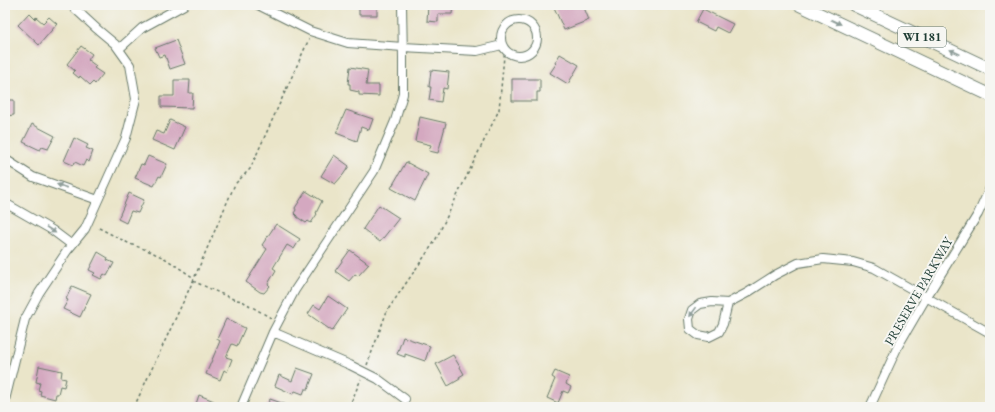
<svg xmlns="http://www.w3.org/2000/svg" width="995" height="412" viewBox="0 0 995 412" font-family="'EB Garamond',serif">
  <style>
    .building { fill: #d4a8c0 }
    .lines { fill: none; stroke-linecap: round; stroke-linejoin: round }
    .street-casing { stroke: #667868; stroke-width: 10 }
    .primary-casing { stroke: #667868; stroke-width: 14 }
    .path { stroke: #667868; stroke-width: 1.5; stroke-dasharray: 3 3; stroke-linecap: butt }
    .street { stroke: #fff; stroke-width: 8 }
    .primary { stroke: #fff; stroke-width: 12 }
    .oneway { fill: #8f9e9a }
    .labels { text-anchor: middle; stroke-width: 4; stroke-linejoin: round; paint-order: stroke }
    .shield { fill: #f6f6f2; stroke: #60746d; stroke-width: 1 }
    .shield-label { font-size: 12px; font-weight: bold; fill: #1f3d34 }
    .street-label { font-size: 13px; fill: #1f3d34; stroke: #f6f6f2 }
  </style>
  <rect width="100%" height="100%" fill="#f6f6f2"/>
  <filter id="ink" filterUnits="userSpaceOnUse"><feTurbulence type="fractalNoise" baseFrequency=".025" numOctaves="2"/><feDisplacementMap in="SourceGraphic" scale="8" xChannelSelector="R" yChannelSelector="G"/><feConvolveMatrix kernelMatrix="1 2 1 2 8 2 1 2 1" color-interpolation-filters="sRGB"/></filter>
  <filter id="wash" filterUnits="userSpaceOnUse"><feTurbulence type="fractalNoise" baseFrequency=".012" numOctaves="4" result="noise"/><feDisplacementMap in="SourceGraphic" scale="16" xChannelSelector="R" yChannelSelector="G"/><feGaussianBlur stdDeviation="0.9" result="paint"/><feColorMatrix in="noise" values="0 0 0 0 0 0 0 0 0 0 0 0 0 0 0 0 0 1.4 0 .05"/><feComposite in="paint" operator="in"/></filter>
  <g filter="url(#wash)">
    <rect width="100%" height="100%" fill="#eae5c9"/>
    <g id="blocks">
      <path class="building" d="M359 5H377V15H359Z
        M428 5H453L452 14H438V22L427 21Z
        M553 5H583L589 20 564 30Z
        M703 9 733 24 728 33 716 27 714 31 696 22Z
        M29 13 35 19 36 17 43 23 49 17 57 24 39 45 18 25Z
        M176 40 185 64 170 69 165 55 159 57 155 48Z
        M81 46 92 54 88 60 96 66 94 68 103 74 95 84 93 82 90 85 80 76 79 78 73 73 75 71 67 64Z
        M560 54 579 65 568 84 550 73 556 64 555 63Z
        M350 67 368 70 366 85H379V96L359 95V92L350 90V84H348Z
        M431 70 449 72 447 89 443 88 441 102 429 100 431 87H429Z
        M512 79H540V92H537V101H512Z
        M174 80H190L189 93H193L192 108 161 107V96H174Z
        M5 100H14V115L5 116Z
        M346 110 373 119 369 130 361 127 357 141 336 133Z
        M420 117 446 123 438 153 429 151 431 145 415 141Z
        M170 120 185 127 175 150 152 140 156 131 164 134Z
        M32 124 55 136 48 149 42 147 40 150 23 142Z
        M74 138 88 145 86 148 93 151 89 162 86 160 83 166 75 162 73 165 64 161Z
        M334 155 349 166 343 175 335 184 321 176Z
        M148 156 167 164 161 177 159 176 154 186 135 178 141 164 144 165Z
        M406 162 428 174 415 201 391 188Z
        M306 191 322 201 316 213 317 214 311 223 308 221 306 223 297 217V216L294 213 296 210 295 208Z
        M129 193 144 200 138 213 131 211 126 223 118 219Z
        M379 205 399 218 380 242 363 229Z
        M276 224 300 239 294 249 287 245 273 268 276 270 268 284 270 286 264 293 260 292 246 282 267 249 262 245Z
        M350 250 369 264 358 276 355 274 349 281 335 271Z
        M98 252 108 258 107 260 114 263 107 276 104 274 101 279 93 275 95 273 89 270Z
        M72 286 91 294 80 317 63 309 68 300 66 299Z
        M328 296 347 309 332 331 308 314 314 305 320 309Z
        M226 319 245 328 237 346 232 344 226 357 232 359 227 372 224 370 220 380 206 374 220 341 217 339Z
        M403 337 430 346 425 361 405 354V357L397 354Z
        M453 355 464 374 459 377 460 379 448 386 436 364Z
        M39 366 62 371 61 378 66 379 64 387 60 386 58 394H56L55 399 40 395 41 391 38 390 40 383 36 382Z
        M297 368 314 374 308 389H305L303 394 295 391 293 394 275 386 279 375 292 381Z
        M555 371 569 377 566 384 571 387 568 393 563 391 558 403 547 398 555 379 552 377Z
        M199 395 214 401 212 407H195Z
        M270 399 290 406V407H266Z"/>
    </g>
  </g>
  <g filter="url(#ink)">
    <use href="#blocks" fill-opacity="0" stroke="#667868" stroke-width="1"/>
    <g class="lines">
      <defs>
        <path id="street" d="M258 5 310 31 348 43 403 47 477 51 502 45
          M501 38a18 18 0 1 1 36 0a18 18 0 1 1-36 0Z
          M119 49 142 28 184 5
          M5 159 33 177 98 200
          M5 203 52 230 72 245
          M728 303 723 324 719 332 709 337 698 335 690 329 689 319 692 310 700 304 712 302 728 303 747 293 775 275 798 263 823 259 853 262 874 268 990 333
          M273 332 350 365 378 379 405 399
          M5 400 25 319 39 293 67 251 85 229 126 138 136 99 130 65 115 44 97 29 71 5
          M241 407 273 332 295 290 374 171 395 121 403 94V58L402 5
          M870 407 898 346 926 298 978 214 990 188"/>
        <path id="primary" d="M800 5 990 95
          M854 5 990 69"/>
      </defs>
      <use href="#street" class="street-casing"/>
      <use href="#primary" class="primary-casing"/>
      <path class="path" d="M99 228 130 244 147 250 166 259 194 278
        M193 281 233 299 242 301 271 318
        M367 365 387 311 435 241 499 110 504 56 506 53
        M134 407 193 281 235 184 250 169 309 39
        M349 407 361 379"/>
      <use href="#street" class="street"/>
      <use href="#primary" class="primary"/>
    </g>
    <defs><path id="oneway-solid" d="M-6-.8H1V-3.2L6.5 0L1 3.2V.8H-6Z"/></defs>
    <g class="oneway">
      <use href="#oneway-solid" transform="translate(836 22) rotate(25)"/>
      <use href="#oneway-solid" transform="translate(955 52) rotate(-155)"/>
      <use href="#oneway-solid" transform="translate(62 186) rotate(-161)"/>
      <use href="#oneway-solid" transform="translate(51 230) rotate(33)"/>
      <use href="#oneway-solid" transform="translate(693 312) rotate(126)"/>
    </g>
  </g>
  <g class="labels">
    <rect class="shield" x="898" y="27" width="48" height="20" rx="3"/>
    <g class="shield-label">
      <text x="922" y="41">WI 181</text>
    </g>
    <g class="street-label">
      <text transform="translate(918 291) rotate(-60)" y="5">PRESERVE PARKWAY</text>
    </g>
  </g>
  <rect width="995" height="412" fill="none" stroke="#f6f6f2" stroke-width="20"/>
</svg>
